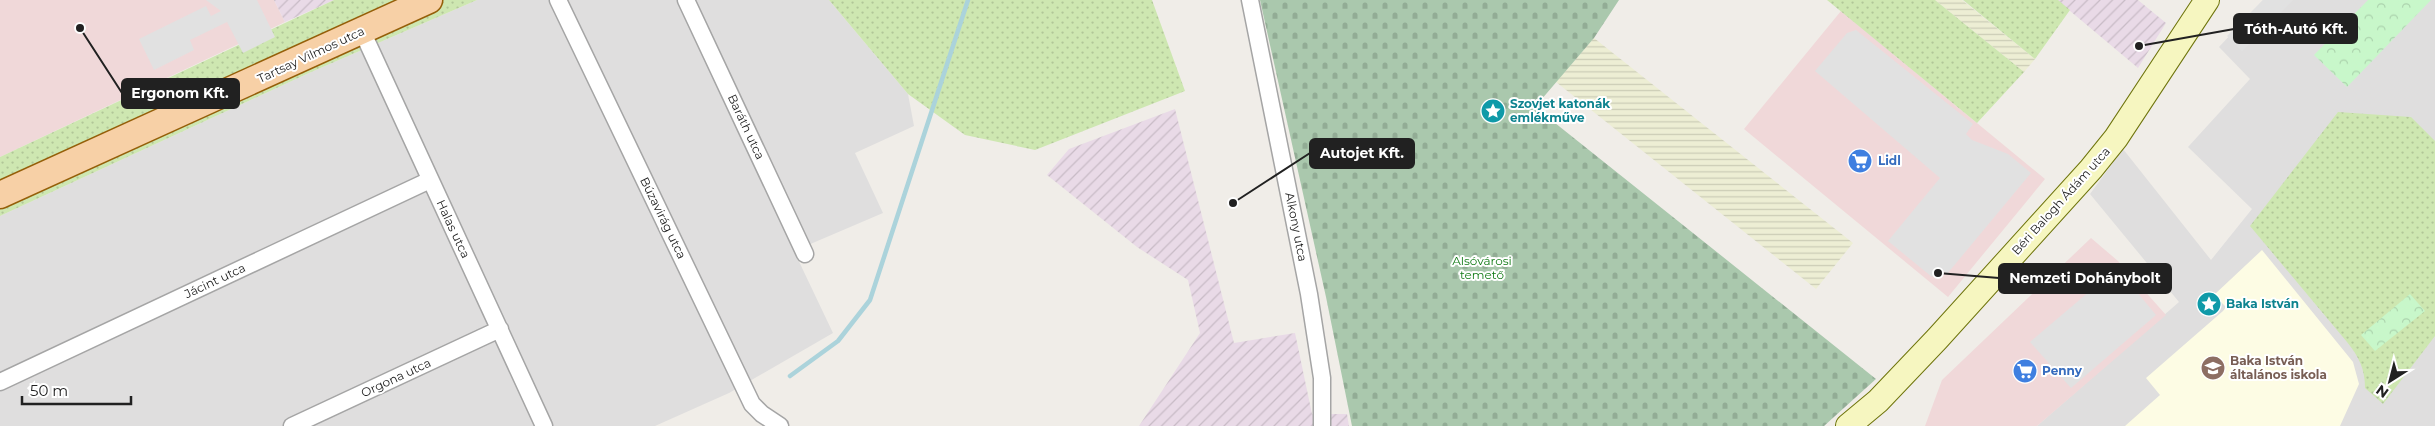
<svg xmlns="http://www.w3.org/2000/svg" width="2435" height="426" viewBox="0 0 2435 426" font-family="Montserrat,sans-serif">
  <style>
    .residential { fill: #dfdede }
    .commercial { fill: #f0d8d9 }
    .industrial { fill: url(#industrial-furrows) }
    .education { fill: #fdfce4 }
    .farmland { fill: url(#farmland-rules) }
    .grass { fill: url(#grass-dots) }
    .cemetery { fill: url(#cemetery-stones) }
    .park { fill: url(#park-crowns) }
    .parking { fill: #e1e1e1 }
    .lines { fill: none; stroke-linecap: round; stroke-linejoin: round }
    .stream { stroke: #abd3db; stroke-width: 4.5 }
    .street-casing { stroke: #a5a5a5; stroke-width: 19 }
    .secondary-casing { stroke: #6e740b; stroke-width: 26 }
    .primary-casing { stroke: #955f09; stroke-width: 29 }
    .street { stroke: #fff; stroke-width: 16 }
    .secondary { stroke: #f6f6c0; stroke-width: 24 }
    .primary { stroke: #f7d0a6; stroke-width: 26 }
    .labels { text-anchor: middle; stroke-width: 4; stroke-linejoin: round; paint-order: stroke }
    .street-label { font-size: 12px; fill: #212121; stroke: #fff }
    .culture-label { font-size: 12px; font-weight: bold; fill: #0d838f; stroke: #fff; text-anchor: start }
    .shop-label { font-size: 12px; font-weight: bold; fill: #366cbe; stroke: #fff; text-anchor: start }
    .park-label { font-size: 12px; fill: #127b16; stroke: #fff }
    .education-label { font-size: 12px; font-weight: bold; fill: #785e54; stroke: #fff; text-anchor: start }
    .leader { fill: none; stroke: #212121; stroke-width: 2 }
    .callout-dot { fill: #212121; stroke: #fff; stroke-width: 2 }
    .callout { fill: #212121; stroke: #212121; stroke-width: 2 }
    .callout-label { font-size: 14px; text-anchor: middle; font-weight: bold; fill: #fff }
  </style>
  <defs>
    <pattern id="industrial-furrows" width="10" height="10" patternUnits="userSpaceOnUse" patternTransform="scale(1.25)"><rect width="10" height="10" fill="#e9dae7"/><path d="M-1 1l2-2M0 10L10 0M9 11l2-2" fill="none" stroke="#c8bbc6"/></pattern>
    <pattern id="farmland-rules" width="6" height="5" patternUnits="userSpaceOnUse" patternTransform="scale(1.25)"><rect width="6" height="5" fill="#edeed4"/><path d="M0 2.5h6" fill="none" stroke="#cbccb6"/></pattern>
    <pattern id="grass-dots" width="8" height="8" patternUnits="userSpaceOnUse" patternTransform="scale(1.25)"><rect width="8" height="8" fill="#cee7b1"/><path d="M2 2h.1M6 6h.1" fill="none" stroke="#b1c698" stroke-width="1.8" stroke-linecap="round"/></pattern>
    <pattern id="cemetery-stones" width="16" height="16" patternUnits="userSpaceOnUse" patternTransform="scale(1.25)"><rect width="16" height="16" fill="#aac8ad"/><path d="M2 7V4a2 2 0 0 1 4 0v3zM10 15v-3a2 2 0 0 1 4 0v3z" fill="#92ac95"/></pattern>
    <pattern id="park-crowns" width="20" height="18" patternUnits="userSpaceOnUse" patternTransform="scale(1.25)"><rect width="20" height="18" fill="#c8f7ca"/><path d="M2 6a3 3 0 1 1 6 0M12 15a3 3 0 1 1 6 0" fill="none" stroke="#acd3ad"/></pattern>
  </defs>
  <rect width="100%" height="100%" fill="#f0ede8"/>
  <path class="residential" d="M477 0H829L908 94 914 126 855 153 883 213 794 251 833 333 729 393 655 426H0V216L309 73Z
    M2263 0H2435V426H2037L2179 302 2090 194 2123 149 2211 260 2252 209 2188 147 2250 79 2219 47Z"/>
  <path class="commercial" d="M0 0H274L285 22 0 157Z
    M1841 11 2045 179 1948 297 1744 129Z
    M2091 238 2118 261 2166 315 2037 426H1925L1942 380Z"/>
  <path class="industrial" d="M274 0H334L285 22Z
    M2057 0H2138L2166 23 2138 68Z
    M1175 109 1234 343 1295 333 1312 414H1347L1349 426H1139L1200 333 1188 280 1137 247 1047 175 1069 149Z"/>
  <path class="education" d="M2262 250 2353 362 2359 384 2340 426H2125L2160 395 2146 378 2223 311 2226 307 2214 295Z"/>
  <path class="farmland" d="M1935 0H1962L2035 59 2024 72Z
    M1594 38 1853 243 1816 289 1556 82Z"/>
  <path class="grass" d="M334 0H477L309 73 0 216V157Z
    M829 0H1152L1185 91 1035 150 965 135 908 94Z
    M1827 0H1935L2024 72 1977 123Z
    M1963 0H2058L2070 10 2035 59Z
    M2338 112 2411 117 2435 141V336L2383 404 2365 388C2365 369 2359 357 2347 342L2250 226Z"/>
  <path class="cemetery" d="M1260 0H1619L1594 38 1535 107 1876 379 1824 426H1352L1326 297Z"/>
  <path class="park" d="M2368 0H2431L2347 87 2314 55Z
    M2410 294 2425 311 2375 351 2361 335Z"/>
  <path class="parking" d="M206 0H257L275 37 243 53 227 22 190 40 194 50 154 70 139 39 206 6 211 16 221 11Z
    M2263 0H2293L2242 51 2227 36Z
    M1856 30 1973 124 1966 134 1972 140 2008 154 2031 173 1947 274 1939 268 1932 277 1888 241 1940 178 1815 71 1847 33Z
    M2117 268 2156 315 2071 388 2030 342Z"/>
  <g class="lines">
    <path class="stream" d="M790 376 838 341 870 300 968 0"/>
    <defs>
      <path id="street" d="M558 0 752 404 762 414 780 426
        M686 0 805 254
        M1250 0 1309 294 1322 378V426
        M362 31 544 426
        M0 382 430 180
        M292 426 500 329"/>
      <path id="secondary" d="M1848 426 1878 401 1937 339 2091 169 2116 138 2207 0"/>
      <path id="primary" d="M0 195 429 0"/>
    </defs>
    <use href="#street" class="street-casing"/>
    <use href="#secondary" class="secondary-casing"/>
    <use href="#primary" class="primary-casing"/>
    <use href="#street" class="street"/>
    <use href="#secondary" class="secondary"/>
    <use href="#primary" class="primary"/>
  </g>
  <defs>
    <symbol id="sight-disc" viewBox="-11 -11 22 22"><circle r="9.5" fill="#0f9aa8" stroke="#fff"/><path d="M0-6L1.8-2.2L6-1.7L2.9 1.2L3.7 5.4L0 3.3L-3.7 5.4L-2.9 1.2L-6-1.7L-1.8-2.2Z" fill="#fff"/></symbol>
    <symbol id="supermarket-disc" viewBox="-11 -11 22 22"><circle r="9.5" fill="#3f7fe0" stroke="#fff"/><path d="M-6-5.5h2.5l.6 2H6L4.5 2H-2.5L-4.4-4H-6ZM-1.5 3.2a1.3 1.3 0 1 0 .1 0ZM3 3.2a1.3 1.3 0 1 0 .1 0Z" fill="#fff"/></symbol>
    <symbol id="school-disc" viewBox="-11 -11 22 22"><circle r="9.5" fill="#8d6e63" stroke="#fff"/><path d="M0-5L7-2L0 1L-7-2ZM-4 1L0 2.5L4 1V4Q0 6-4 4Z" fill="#fff"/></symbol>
  </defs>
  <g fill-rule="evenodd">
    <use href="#sight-disc" x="1479" y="97" width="28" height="28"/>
    <use href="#supermarket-disc" x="1846" y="147" width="28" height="28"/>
    <use href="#sight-disc" x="2195" y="290" width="28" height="28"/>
    <use href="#school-disc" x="2199" y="354" width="28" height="28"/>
    <use href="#supermarket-disc" x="2011" y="357" width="28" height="28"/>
  </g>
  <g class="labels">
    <g class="street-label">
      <text transform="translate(311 55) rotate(-25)" y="4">Tartsay Vilmos utca</text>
      <text transform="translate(746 127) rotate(65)" y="4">Baráth utca</text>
      <text transform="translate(2061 201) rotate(-48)" y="4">Béri Balogh Ádám utca</text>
      <text transform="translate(663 218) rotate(64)" y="4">Búzavirág utca</text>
      <text transform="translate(1296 227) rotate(79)" y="4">Alkony utca</text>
      <text transform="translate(453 229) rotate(65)" y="4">Halas utca</text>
      <text transform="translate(215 281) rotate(-25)" y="4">Jácint utca</text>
      <text transform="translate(396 378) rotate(-25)" y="4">Orgona utca</text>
    </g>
    <g class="culture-label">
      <text x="1510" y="108">Szovjet katonák<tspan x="1510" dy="14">emlékműve</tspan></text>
      <text x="2226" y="308">Baka István</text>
    </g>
    <g class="shop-label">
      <text x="1878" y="165">Lidl</text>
      <text x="2042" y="375">Penny</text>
    </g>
    <g class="park-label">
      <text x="1482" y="265">Alsóvárosi<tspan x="1482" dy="14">temető</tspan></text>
    </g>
    <g class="education-label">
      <text x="2230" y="365">Baka István<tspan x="2230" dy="14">általános iskola</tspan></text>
    </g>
  </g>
  <path class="leader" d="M2139 46L2234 29M80 28L122 93M1233 203L1310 153M1938 273L1999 278"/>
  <g class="callout-dot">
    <circle cx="2139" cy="46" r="5"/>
    <circle cx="80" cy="28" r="5"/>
    <circle cx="1233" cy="203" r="5"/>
    <circle cx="1938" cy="273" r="5"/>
  </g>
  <g class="callout">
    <rect x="2234" y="14" width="123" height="29" rx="5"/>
    <rect x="122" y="79" width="117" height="29" rx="5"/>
    <rect x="1310" y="139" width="104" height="29" rx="5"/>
    <rect x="1999" y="264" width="172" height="29" rx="5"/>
  </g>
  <g class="callout-label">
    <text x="2296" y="34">Tóth-Autó Kft.</text>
    <text x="180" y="98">Ergonom Kft.</text>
    <text x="1362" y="158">Autojet Kft.</text>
    <text x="2085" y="283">Nemzeti Dohánybolt</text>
  </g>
  <g transform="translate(2390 381) rotate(216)" stroke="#ffffff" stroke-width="4" paint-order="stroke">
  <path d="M0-4L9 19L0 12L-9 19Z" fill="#212121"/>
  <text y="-8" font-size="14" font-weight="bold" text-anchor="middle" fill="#212121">N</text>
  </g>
  <path d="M22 396v8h109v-8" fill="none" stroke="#212121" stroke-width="2.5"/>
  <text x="30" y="396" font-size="15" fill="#212121" stroke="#ffffff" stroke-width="4" paint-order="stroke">50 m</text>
</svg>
